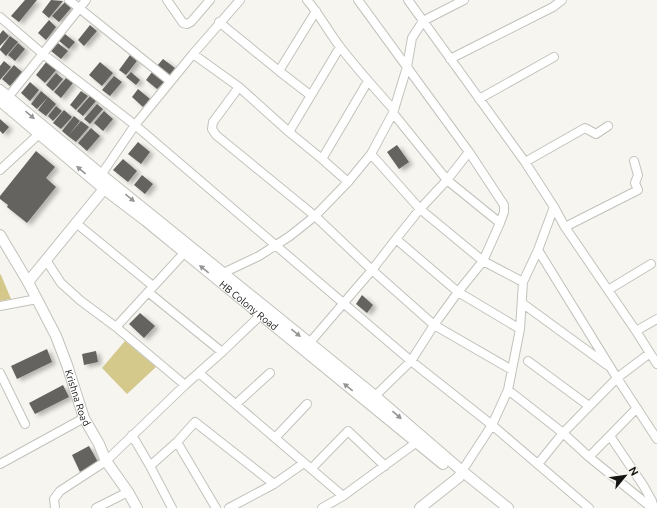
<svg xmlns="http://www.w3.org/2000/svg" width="657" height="508" viewBox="0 0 657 508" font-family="Ubuntu,sans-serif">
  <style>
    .green { fill: #d4c98b }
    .building { fill: #65645f; filter: url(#shadow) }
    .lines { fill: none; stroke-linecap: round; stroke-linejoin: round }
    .minor-casing { stroke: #c2c2bc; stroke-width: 10 }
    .tertiary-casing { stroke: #c2c2bc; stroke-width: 12 }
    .minor { stroke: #fff; stroke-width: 8 }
    .tertiary { stroke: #fff; stroke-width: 10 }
    .oneway { fill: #969594 }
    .labels { text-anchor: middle; stroke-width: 3; stroke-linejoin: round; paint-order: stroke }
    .street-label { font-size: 10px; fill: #151412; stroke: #f6f5ef }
  </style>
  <defs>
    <filter id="shadow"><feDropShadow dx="4" dy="2.5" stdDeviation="2" flood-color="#0004"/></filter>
  </defs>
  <rect width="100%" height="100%" fill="#f6f5ef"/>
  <path class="green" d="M0 274 1 275 11 299 0 301Z
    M125 341 156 367 127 394 102 368Z"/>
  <path class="building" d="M25 0H37L19 22 11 16Z
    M51 0 63 1 49 18 42 12Z
    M65 2 71 8 59 22 52 16Z
    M49 20 56 27 46 40 38 33Z
    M90 25 97 31 84 46 78 40Z
    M3 30 9 36 0 46V34Z
    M65 34 75 42 69 49 59 41Z
    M10 36 18 42 6 56 0 50V49Z
    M18 43 25 49 15 61 8 55Z
    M58 43 68 51 61 59 51 51Z
    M130 55 137 61 126 75 119 70Z
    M163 59 175 68 169 76 157 66Z
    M4 61 11 67 0 80V66Z
    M47 61 57 69 45 83 36 75Z
    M100 62 113 73 102 86 89 75Z
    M14 65 22 72 10 86 2 79Z
    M131 72 140 80 136 85 126 77Z
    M152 72 164 82 157 89 146 80Z
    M56 73 63 79 53 91 46 85Z
    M114 76 122 82 110 96 102 90Z
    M66 78 73 83 61 98 54 92Z
    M30 82 39 90 30 101 21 93Z
    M138 89 150 99 143 107 132 97Z
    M41 91 48 97 37 109 31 104Z
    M81 91 88 96 76 110 70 105Z
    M90 96 96 101 83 116 77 111Z
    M48 97 56 104 46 116 38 110Z
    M97 104 103 109 90 124 84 119Z
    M56 106 62 111 53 121 48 116Z
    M64 110 72 117 61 129 53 123Z
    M104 111 113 119 103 131 94 123Z
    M74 116 80 121 68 136 62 131Z
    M0 119 9 127 3 134 0 131Z
    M81 121 89 127 76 142 68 136Z
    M91 128 100 136 87 151 78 143Z
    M138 142 150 152 141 164 128 154Z
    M397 145 409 162 399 169 387 152Z
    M36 151 55 167 46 178 56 187 27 223 7 207 8 205 0 199V196Z
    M123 159 137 171 128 182 113 170Z
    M142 175 153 184 145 194 134 185Z
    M362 295 373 305 367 313 356 304Z
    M140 313 155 326 144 338 129 324Z
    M47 349 52 362 17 379 11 366Z
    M96 351 98 362 84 365 82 354Z
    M63 385 69 397 35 414 29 403Z
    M89 446 98 462 80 472 72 455Z"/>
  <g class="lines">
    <defs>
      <path id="minor" d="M69 0 170 81
        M167 0 183 23 187 24 191 22 210 0
        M307 0C320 15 329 33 341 48 358 70 376 90 394 110
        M358 0 469 152 504 205V212L500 223 483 261 458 292 434 325 411 361 375 396
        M408 0 525 162 554 207 565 227 636 331 657 364
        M0 17 43 54 135 125 411 361 492 425 589 508
        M219 22 279 71
        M193 54 239 87 289 132 322 159 348 182
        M450 59 553 7 562 0
        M239 87 213 122 212 129 216 135 315 216 372 270 434 325 512 370
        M310 95 279 71 316 11
        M479 99 554 57
        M5 101 86 0
        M393 113 447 180 500 223
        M289 132 340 47
        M371 154 420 209 483 261 523 282
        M322 159 368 81
        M525 162 585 128 596 134 608 126
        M0 170 39 134
        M99 178 135 125 193 54 240 0
        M76 223 153 286
        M565 227 638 190 635 183 638 175 634 161
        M396 239 458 292 520 329
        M538 250 617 378 657 439
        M46 260 61 283 81 301 116 327 185 385 106 461 60 491 54 499 55 508
        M223 273 259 256 290 236 315 216 348 182 371 154 393 113 407 67 412 38 423 21 464 0
        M608 290 651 264
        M148 292 222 352
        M522 303 607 365
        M0 306 37 299
        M116 327 184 253
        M636 331 657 319
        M306 347 372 270 396 239 420 209 447 180 469 152
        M528 361 589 406
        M0 373 25 424
        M199 373 343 496 322 508
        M185 385 222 352 265 311
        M508 390 563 433 589 457 652 508
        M236 404 270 373
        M132 435 150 466 172 508
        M610 436 643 485 652 501 654 508
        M275 438 307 404
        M589 457 637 408
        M0 464 84 418
        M538 464 563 433 617 378 650 353
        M150 466 177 442
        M311 469 348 431 385 466
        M462 471 492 425 508 390 520 329 523 282 538 250 554 207
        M343 496 417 442
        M96 508 128 492
        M216 508 177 442 195 422 274 484
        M229 508 274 484 304 463"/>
      <g id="tertiary">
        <path d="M0 90 102 175 375 396 462 471 508 508"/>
        <path id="s1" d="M0 101 104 189 146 221 443 464"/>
        <path id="s2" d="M0 235 28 282 56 336 67 365 84 418 99 444 106 461 128 492 137 508"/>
        <path d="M28 282 104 189"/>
        <path d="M420 508 459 477 462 471"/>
      </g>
    </defs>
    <use href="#minor" class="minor-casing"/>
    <use href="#tertiary" class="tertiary-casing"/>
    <use href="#minor" class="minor"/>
    <use href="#tertiary" class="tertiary"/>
  </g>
  <defs><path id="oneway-solid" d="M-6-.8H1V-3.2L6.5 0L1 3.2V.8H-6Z"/></defs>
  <g class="oneway">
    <use href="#oneway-solid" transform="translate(30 115) rotate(40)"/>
    <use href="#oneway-solid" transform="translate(81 170) rotate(-140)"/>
    <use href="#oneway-solid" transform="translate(130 198) rotate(39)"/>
    <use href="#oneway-solid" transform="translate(204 269) rotate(-141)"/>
    <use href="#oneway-solid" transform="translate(296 333) rotate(39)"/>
    <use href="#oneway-solid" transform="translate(348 387) rotate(-141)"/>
    <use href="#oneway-solid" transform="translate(397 415) rotate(41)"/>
  </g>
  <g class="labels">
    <g class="street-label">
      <text dy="4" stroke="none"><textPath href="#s1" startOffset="322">HB Colony Road</textPath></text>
      <text dy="4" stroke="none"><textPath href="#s2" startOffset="181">Krishna Road</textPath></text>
    </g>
  </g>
  <g transform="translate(625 476) rotate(61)" stroke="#f6f5ef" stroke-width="3" paint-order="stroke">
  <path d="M0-3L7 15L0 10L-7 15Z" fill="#151412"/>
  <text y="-6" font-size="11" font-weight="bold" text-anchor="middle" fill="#151412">N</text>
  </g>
</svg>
